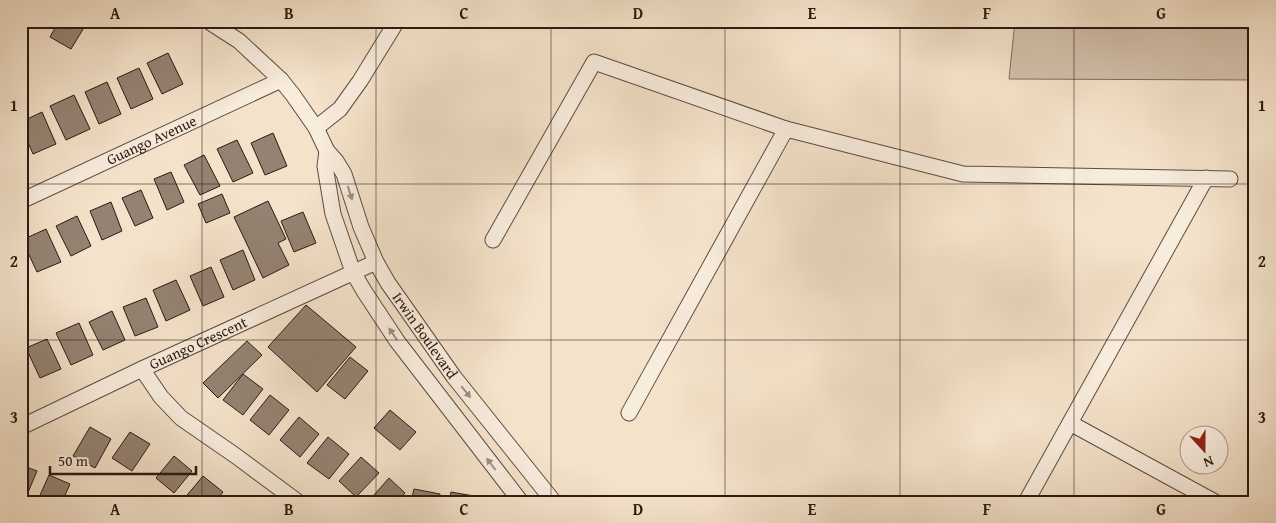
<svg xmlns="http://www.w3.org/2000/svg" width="1276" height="523" viewBox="0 0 1276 523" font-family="'Gentium Book Plus',serif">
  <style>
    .green { fill: #d2c0ab; stroke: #7e6d5e }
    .building { fill: #948272; stroke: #2b1a12 }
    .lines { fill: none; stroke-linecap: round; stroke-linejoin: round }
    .street-casing { stroke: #5d4c40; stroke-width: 17 }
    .street { stroke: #f8ecdd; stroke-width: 15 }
    .oneway { fill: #9c8e82 }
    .grid { fill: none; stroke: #2b1a12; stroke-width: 1; stroke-opacity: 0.55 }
    .labels { text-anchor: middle; stroke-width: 4.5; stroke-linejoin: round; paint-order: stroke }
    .street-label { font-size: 15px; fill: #2b1a12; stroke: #f8ecdd }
    .neatline { fill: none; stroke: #2b1a12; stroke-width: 2 }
    .grid-label { font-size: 16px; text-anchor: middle; font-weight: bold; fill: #2b1a12 }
  </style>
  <rect width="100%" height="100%" fill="#f4e2ca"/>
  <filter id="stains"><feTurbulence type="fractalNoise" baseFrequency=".004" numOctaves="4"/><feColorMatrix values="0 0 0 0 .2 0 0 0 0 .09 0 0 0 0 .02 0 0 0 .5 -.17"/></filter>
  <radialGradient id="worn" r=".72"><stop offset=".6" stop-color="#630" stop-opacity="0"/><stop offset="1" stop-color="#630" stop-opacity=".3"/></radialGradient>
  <path class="green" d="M1015 21H1255V80L1009 79Z"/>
  <path class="building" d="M34 21H52L47 29Z
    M59 21H88L71 49 50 37Z
    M168 53 183 84 162 94 147 63Z
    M139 68 153 99 131 109 117 78Z
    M107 82 121 114 99 124 85 92Z
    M74 95 90 129 66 140 50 106Z
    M42 112 56 144 33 154 21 127V122Z
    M273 133 287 166 265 175 251 143Z
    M237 140 253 173 233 182 217 149Z
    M204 155 220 186 200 195 184 165Z
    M171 172 184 202 167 210 154 179Z
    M141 190 153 218 135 226 122 198Z
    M222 194 230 213 206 223 198 204Z
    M268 201 286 239 278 243 289 265 263 278 234 217Z
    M111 202 122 231 102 240 90 211Z
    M303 212 316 243 294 252 281 221Z
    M77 216 91 246 71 256 56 226Z
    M46 229 61 262 37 272 22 240Z
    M243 250 255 280 233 290 220 260Z
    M211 267 224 297 203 306 190 276Z
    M176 280 190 310 166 321 153 290Z
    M146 298 158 327 135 336 123 307Z
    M306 305 356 347 317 392 268 347Z
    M112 311 125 340 103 350 89 322Z
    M79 323 93 355 71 365 56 333Z
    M47 339 61 369 40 378 26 348Z
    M247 341 262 355 218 398 203 383Z
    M350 357 368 371 345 399 327 385Z
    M21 370 29 387 21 390Z
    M243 374 263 389 243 415 223 400Z
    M270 395 289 410 269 435 250 420Z
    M390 410 416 432 400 450 374 428Z
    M299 417 319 434 300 457 280 440Z
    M90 427 111 439 95 468 73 456Z
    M130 432 150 444 132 471 112 458Z
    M328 437 349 454 329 479 307 463Z
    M174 456 192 471 174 493 156 478Z
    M361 457 379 473 356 497 339 481Z
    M21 465 37 471 24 502H21Z
    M49 475 70 484 62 502H37Z
    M203 476 223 492 215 502H185L183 500Z
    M389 478 405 493 397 502H368Z
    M414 489 440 494 439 502H411Z
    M451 492 474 496 473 502H449Z"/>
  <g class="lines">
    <defs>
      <g id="street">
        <path id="s1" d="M208 21 239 41 281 80 293 95 316 128 327 151 336 161 344 174 361 227 376 262 388 283 454 377 554 502"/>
        <path d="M316 128 340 109 360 81 397 21"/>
        <path d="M327 151 325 166 333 214 353 272 364 291 397 341 521 502"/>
        <path id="s2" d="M21 201 281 80"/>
        <path d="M493 240 594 62 786 129 963 174 1230 179"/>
        <path d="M142 369 161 397 181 418 236 456 298 502"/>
        <path d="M629 413 786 129"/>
        <path d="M1070 423 1215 502"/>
        <path id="s3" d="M21 427 142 369 376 262"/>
        <path d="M1026 502 1206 178"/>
      </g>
    </defs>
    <use href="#street" class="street-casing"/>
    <use href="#street" class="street"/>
  </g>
  <defs><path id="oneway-solid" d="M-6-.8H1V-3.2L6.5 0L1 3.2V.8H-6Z" transform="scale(1.25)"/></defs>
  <g class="oneway">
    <use href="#oneway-solid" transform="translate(350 193) rotate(72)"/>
    <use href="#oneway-solid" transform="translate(393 334) rotate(-124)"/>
    <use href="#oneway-solid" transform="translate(466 392) rotate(51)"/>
    <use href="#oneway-solid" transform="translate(491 464) rotate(-127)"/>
  </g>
  <path class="grid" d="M202 21V502M376 21V502M551 21V502M725 21V502M900 21V502M1074 21V502M21 184H1255M21 340H1255"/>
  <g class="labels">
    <g class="street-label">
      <text dy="5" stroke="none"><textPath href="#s2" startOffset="144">Guango Avenue</textPath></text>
      <text dy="5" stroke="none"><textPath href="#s1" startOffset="390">Irwin Boulevard</textPath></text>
      <text dy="5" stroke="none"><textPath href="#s3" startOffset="196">Guango Crescent</textPath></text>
    </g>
  </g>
  <rect width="1276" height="523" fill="none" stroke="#f4e2ca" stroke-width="55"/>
  <g transform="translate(1204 450) rotate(159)"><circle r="24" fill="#f8ecdd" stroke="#a6988c"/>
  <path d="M0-4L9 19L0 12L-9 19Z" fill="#8f2418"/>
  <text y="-8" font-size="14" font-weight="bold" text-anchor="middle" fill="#2b1a12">N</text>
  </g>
  <path d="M50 466v8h146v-8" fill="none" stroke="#2b1a12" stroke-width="2.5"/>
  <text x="58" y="466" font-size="15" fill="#2b1a12" stroke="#f8ecdd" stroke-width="4" paint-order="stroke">50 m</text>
  <rect x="28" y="28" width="1220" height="468" class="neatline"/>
  <g class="grid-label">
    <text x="115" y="19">A</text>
    <text x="289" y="19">B</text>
    <text x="464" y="19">C</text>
    <text x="638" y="19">D</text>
    <text x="812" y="19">E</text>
    <text x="987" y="19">F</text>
    <text x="1161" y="19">G</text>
    <text x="14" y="111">1</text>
    <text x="1262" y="111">1</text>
    <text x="14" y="267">2</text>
    <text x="1262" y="267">2</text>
    <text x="14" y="423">3</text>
    <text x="1262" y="423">3</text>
    <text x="115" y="515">A</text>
    <text x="289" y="515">B</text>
    <text x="464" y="515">C</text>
    <text x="638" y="515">D</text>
    <text x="812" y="515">E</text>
    <text x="987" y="515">F</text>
    <text x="1161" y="515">G</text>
  </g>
  <rect width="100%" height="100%" filter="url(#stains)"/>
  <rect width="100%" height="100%" fill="url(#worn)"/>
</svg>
